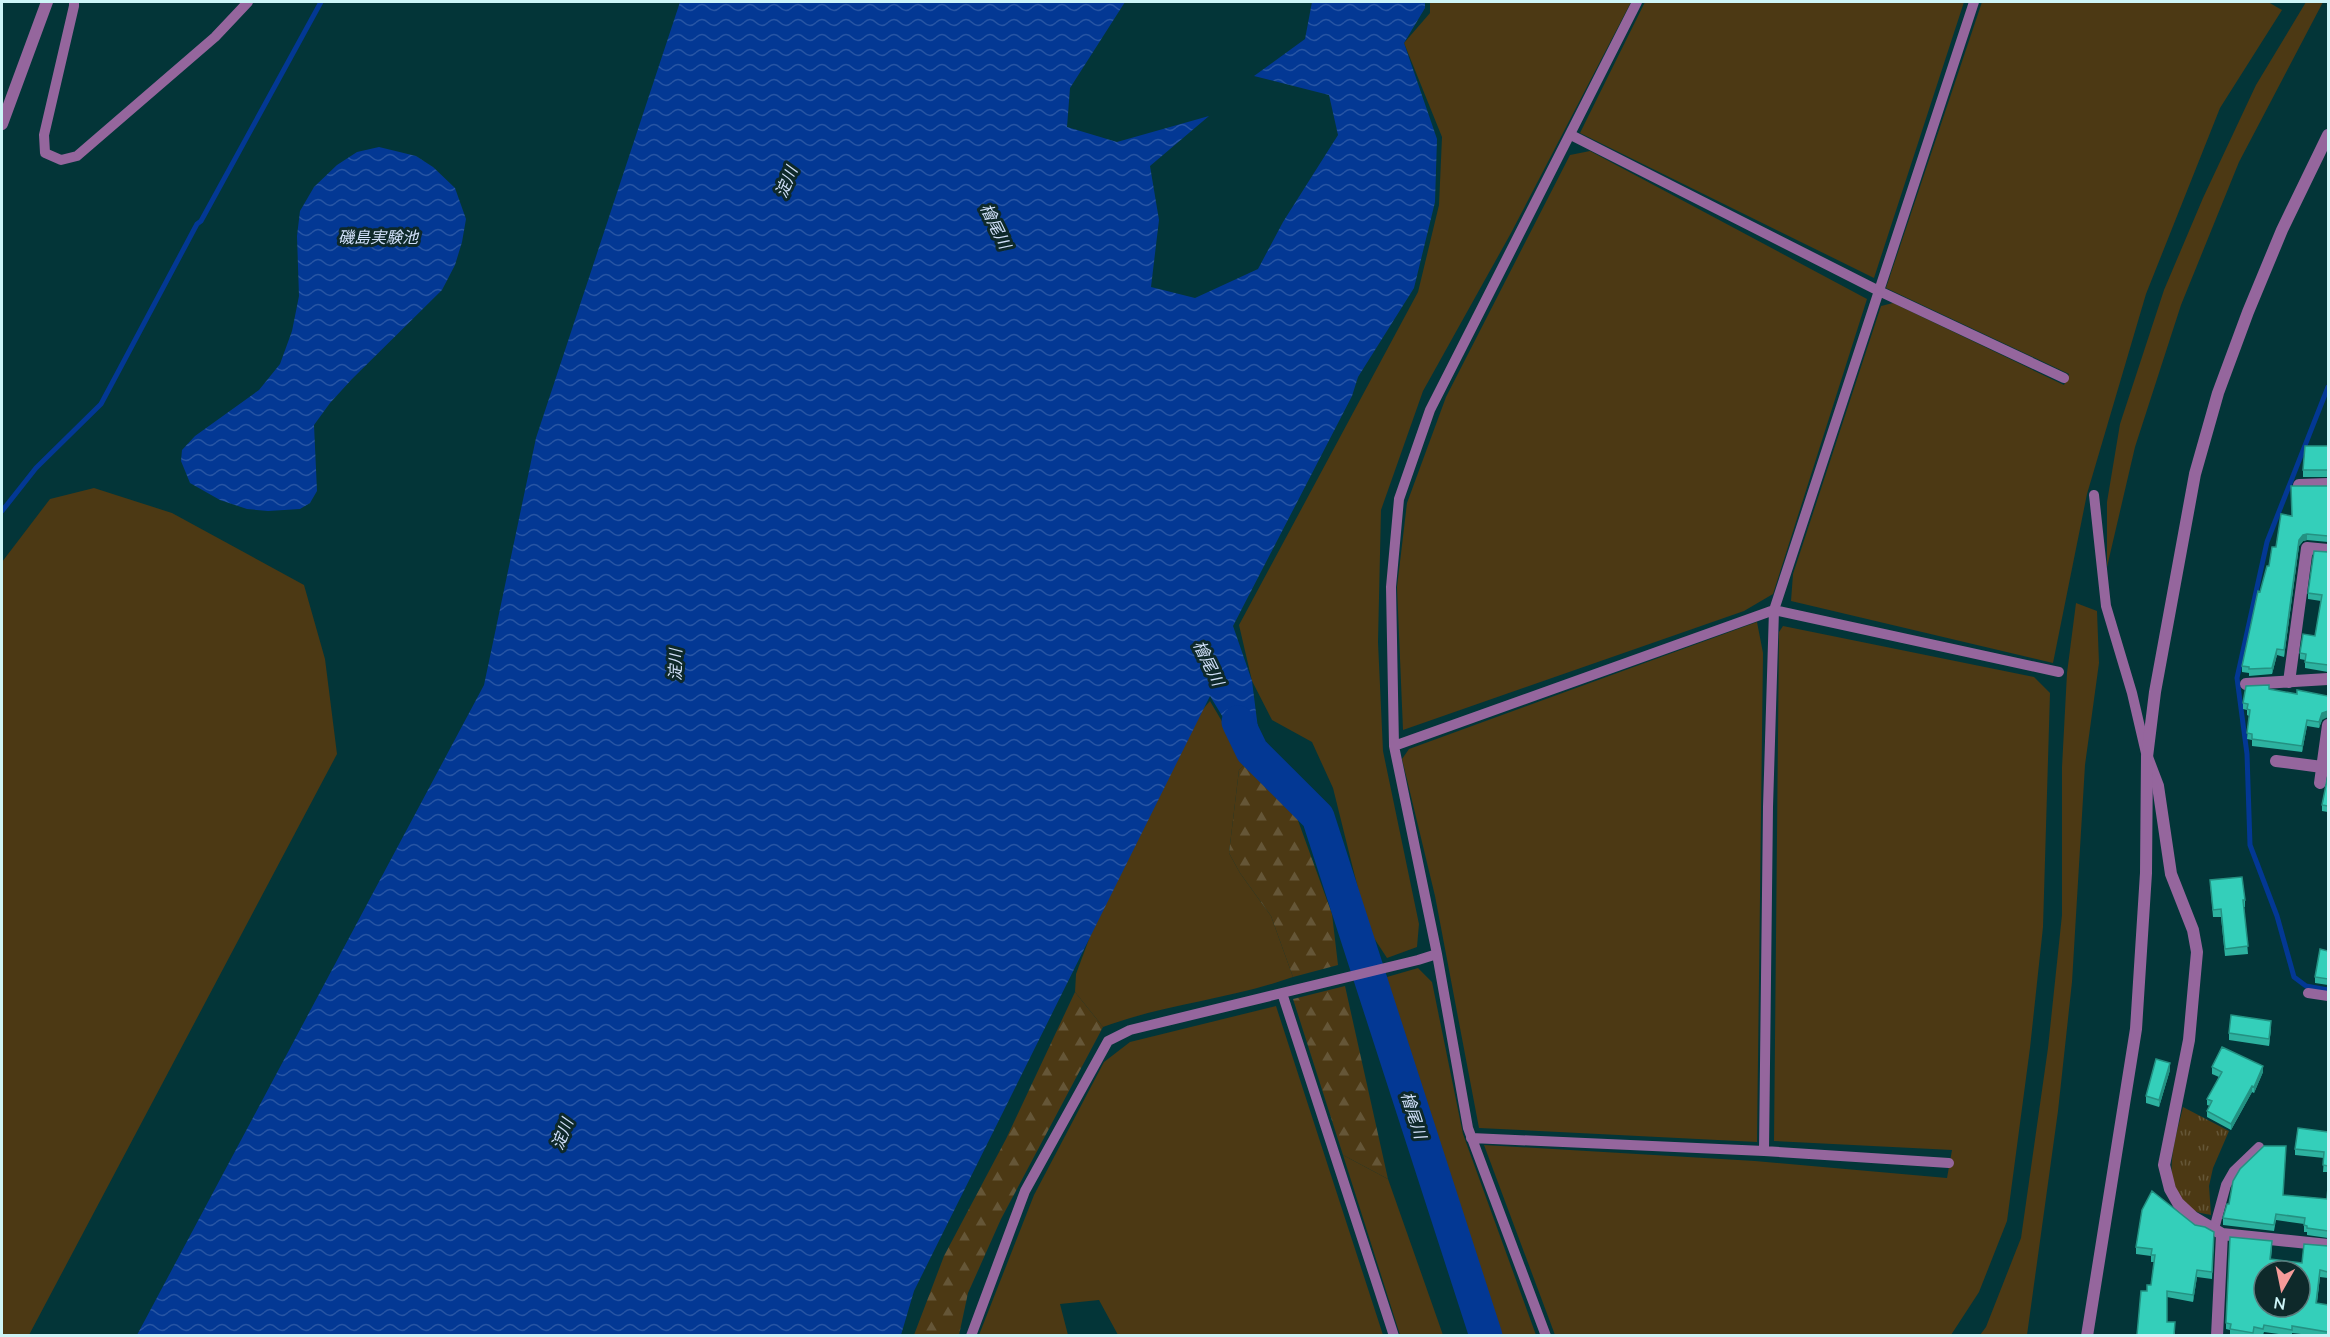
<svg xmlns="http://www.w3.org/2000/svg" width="2330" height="1337" viewBox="0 0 2330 1337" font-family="'Nunito Sans','Noto Sans JP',sans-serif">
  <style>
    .green { fill: #4c3914 }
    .forest { fill: url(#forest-firs) }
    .park { fill: url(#park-tufts) }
    .water { fill: url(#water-waves) }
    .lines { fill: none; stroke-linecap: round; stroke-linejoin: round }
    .stream { stroke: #033894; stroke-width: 5 }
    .river { stroke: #033894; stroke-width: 33 }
    .service { stroke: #95669d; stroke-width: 10 }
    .minor { stroke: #95669d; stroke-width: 12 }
    .tertiary { stroke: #95669d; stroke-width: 12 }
    .wall { fill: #2db2a0 }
    .shaded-wall { fill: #249182 }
    .building { fill: #34cfba; stroke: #249182; stroke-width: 1.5; fill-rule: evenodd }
    .labels { text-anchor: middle; stroke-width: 6; stroke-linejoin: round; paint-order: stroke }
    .water-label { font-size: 16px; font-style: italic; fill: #d2e1fa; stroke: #0e292a }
  </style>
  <defs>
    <pattern id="forest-firs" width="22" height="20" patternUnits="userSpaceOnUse" patternTransform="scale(1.5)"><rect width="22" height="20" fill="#4c3914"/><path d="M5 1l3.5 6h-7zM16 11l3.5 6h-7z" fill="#655637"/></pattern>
    <pattern id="park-tufts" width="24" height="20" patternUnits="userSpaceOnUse" patternTransform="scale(1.5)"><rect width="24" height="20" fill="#4c3914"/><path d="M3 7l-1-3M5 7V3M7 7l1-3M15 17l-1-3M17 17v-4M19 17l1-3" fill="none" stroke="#655637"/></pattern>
    <pattern id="water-waves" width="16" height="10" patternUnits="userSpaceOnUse" patternTransform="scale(1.5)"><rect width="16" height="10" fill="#033894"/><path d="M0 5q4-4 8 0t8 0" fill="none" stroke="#2755a4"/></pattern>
  </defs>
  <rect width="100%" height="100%" fill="#033538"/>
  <path class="green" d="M1430 2H1631L1511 233 1423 391 1381 510 1378 642 1383 751 1419 924 1417 947 1387 958 1368 929 1333 788 1312 742 1272 720 1252 681 1239 625 1418 292 1439 205 1442 137 1404 43 1430 13Z
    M1645 2H1964L1874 278 1580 133Z
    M1982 2H2268L2282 10 2220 108 2146 294 2087 494 2053 663 1791 601 1793 574 1881 306 1893 303 2064 385 2069 374 1886 288Z
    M2306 2H2323L2239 162 2181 305 2135 447 2107 567V502L2120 424 2164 290 2203 198 2256 85Z
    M1590 151 1867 299 1773 594 1744 611 1403 730 1397 587 1407 503 1446 397 1570 155Z
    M94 488 172 513 304 585 325 659 337 754 29 1335H2V562L50 499Z
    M2076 603 2097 611 2099 663 2085 765 2072 982 2058 1111 2027 1335H1980L1986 1327 2021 1238 2048 1048 2062 915V767L2067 673Z
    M1757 622 1763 653 1757 1142 1479 1128 1435 896 1402 759 1409 749Z
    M1783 626 2034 677 2050 693 2043 927 2030 1048 2007 1221 1979 1292 1951 1335H1555L1484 1145 1755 1161 1947 1178 1952 1150 1774 1141 1779 632Z
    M1210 701 1240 752 1249 760 1239 770 1229 853 1240 873 1271 916 1293 977C1231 999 1165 1004 1103 1027L1075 992 1076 974 1092 931 1196 717Z
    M1418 968 1432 982 1463 1134 1536 1335H1498L1421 1110 1380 979Z
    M1276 1006 1383 1335H1118L1099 1300 1060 1304 1068 1335H979L1034 1195 1104 1062 1130 1042Z
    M1343 1155 1388 1179 1443 1335H1400Z"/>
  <path class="forest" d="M1249 760 1296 815 1332 914 1338 965 1293 977 1271 916 1240 873 1229 853 1239 770Z
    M1345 986 1388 1179 1343 1155 1293 999Z
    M1075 992 1103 1027 1001 1219 968 1293 959 1335H914L944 1256 1006 1139Z"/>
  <path class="park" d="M2183 1107 2229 1131 2213 1168 2209 1186 2211 1215C2206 1214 2198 1213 2193 1210 2157 1190 2176 1138 2183 1107Z"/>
  <path class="water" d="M680 2H1125L1070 88 1067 127 1117 142 1209 116 1150 166 1159 220 1151 287 1195 298 1258 269 1283 222 1338 135 1329 95 1254 76 1305 39 1312 2H1425V8L1404 43 1437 139 1435 202 1414 288 1358 377 1352 396 1233 626 1252 681 1262 760 1260 771 1249 760 1210 696 914 1291 901 1335H137L484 685 536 438Z
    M379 147 416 156 433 167 455 188 466 219 462 242 455 265 442 290 352 379 330 403 314 425 317 491 310 503 300 509 268 511 247 509 220 500 190 483 181 461 182 450 195 436 259 390 280 364 292 331 299 296 297 236 300 211 314 187 337 165 357 152Z"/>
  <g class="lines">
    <path class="stream" d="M2328 387 2267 542 2237 678 2247 754 2250 845 2277 916 2294 977 2306 986 2328 990
      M2 511 36 468 101 404 197 224 201 221 321 2"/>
    <path class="river" d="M1238 722 1252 751 1318 817 1486 1336"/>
    <path class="service" d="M74 2V6L44 135 45 153 61 160 77 156 215 37 248 2
      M1571 135 1879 291 2064 378
      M2094 495 2106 606 2132 693 2146 753
      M1394 746 1774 610 2059 672
      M1437 954 1468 1128 1546 1336
      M1282 993 1394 1336
      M2308 993 2328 996
      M1471 1138 1764 1151 1949 1163
      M1764 1151 1768 807 1774 610 1974 2
      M2214 1229 2226 1185 2234 1171 2259 1147
      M971 1336 1025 1191 1108 1041 1130 1030 1418 960 1437 954 1394 746 1391 587 1399 499 1430 410 1637 2"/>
    <path class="minor" d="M2 124 47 2
      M2299 485 2328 484
      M2289 682 2307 548 2328 550
      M2246 684 2328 679
      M2147 757 2158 786 2171 874 2193 930 2197 952 2189 1040 2164 1165 2170 1189 2178 1203 2193 1217 2222 1234 2328 1245
      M2276 761 2322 767
      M2320 783 2328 725
      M2217 1336 2222 1234"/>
    <path class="tertiary" d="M2087 1336 2136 1029 2146 873 2147 757 2155 692 2195 474 2218 393 2248 312 2282 230 2328 135"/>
  </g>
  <path class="wall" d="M2328 446V477H2303V470Z
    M2328 486V542L2307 540 2303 541 2299 546 2284 657 2277 655 2272 674 2249 676V673L2242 672V666L2260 592 2276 547 2292 516Z
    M2328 552V672L2305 668V660L2300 659V653L2315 636 2321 601 2308 599V593Z
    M2269 689 2297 694 2322 720 2319 728 2307 726 2302 752 2252 746V740L2247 739 2249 716 2247 715V710L2243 709V703Z
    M2328 775V812L2322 811V805Z
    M2210 880 2245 900V907H2244L2248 954 2225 956 2221 917H2213Z
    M2328 951V985L2315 983V977Z
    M2271 1028 2269 1046 2229 1040V1033Z
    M2212 1067 2263 1072 2254 1093 2252 1092 2231 1130 2207 1117V1111L2210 1106 2207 1105V1099L2219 1077 2212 1074Z
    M2170 1070 2159 1107 2146 1103V1096Z
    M2328 1132V1172H2323L2324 1158 2295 1155V1149Z
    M2328 1187V1238L2307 1235V1232H2304V1224L2276 1220 2274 1231 2223 1225V1218L2229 1204 2283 1195 2327 1199Z
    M2195 1225 2214 1232 2212 1279 2197 1277 2193 1302 2167 1297V1322H2175V1335H2137L2147 1291 2151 1285 2154 1262H2151V1256L2136 1254V1247Z
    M2328 1246V1278L2320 1277 2317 1303 2328 1305V1335H2310L2292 1333V1335H2286L2264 1332 2263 1335 2254 1334V1335H2230V1330L2226 1329V1323L2272 1247 2271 1259 2302 1263Z"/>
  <path class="shaded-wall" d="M2307 534V540L2303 541 2299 546 2284 657V650L2299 540 2303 535Z
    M2277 649V655L2272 674V668Z
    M2328 711V717L2322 720 2319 728V722L2322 713Z
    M2307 720V726L2302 752V746Z
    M2271 1021V1028L2269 1046V1039Z
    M2170 1063V1070L2159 1107V1100Z
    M2263 1066V1072L2254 1093V1087Z
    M2252 1086V1092L2231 1130V1124Z
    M2197 1270V1277L2193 1302V1295Z
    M2320 1270V1277L2316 1309V1303Z"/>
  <path class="building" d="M2305 446H2328V470H2303Z
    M2291 486H2328V536L2307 534 2303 535 2299 540 2284 650 2277 649 2272 668 2249 669V667L2242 666 2258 591 2260 592 2267 566H2269L2272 547H2276L2281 514 2292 516Z
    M2314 551 2328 552V665L2305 662 2306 654 2300 653 2303 634 2315 636 2322 595 2308 593Z
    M2269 685V689L2297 694V690L2328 696V711L2322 713 2319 722 2307 720 2302 746 2252 739V734L2247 733 2250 710 2247 709 2248 704 2243 703 2246 686Z
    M2328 775V806L2322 805Z
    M2242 877 2245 900H2243L2248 946 2225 949 2221 909 2213 910 2210 880Z
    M2320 949 2328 951V979L2315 977Z
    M2231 1015 2271 1021 2269 1039 2229 1033Z
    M2222 1047 2263 1066 2254 1087 2252 1086 2231 1124 2207 1111 2212 1101 2207 1099 2222 1072 2212 1067Z
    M2156 1059 2170 1063 2159 1100 2146 1096Z
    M2298 1128 2328 1132V1166L2323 1165 2324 1152 2295 1149Z
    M2264 1146H2286L2283 1195 2327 1199 2328 1187V1231L2307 1228V1226L2304 1225 2305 1218 2276 1214 2274 1225 2223 1218 2227 1204H2229L2233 1181 2240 1169Z
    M2152 1191 2195 1225 2205 1227 2214 1232 2212 1272 2197 1270 2193 1295 2167 1291V1322H2175L2174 1335H2137L2141 1291H2147V1285H2151L2155 1255H2151L2152 1249 2136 1247 2142 1210Z
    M2230 1237 2272 1241 2270 1259 2302 1263 2304 1244 2328 1246V1272L2320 1270 2316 1303 2328 1305V1332L2292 1326V1330L2264 1325 2263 1329 2254 1327 2253 1333 2230 1329 2231 1324 2226 1323ZM2264 1271H2300V1307H2264Z"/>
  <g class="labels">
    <g class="water-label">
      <text transform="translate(786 182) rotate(-68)" y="6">淀川</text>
      <text transform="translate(996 226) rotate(64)" y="6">檜尾川</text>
      <text x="378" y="243">磯島実験池</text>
      <text transform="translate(1209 663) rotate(64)" y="6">檜尾川</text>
      <text transform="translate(675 665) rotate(-89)" y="6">淀川</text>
      <text transform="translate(1414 1115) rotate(72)" y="6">檜尾川</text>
      <text transform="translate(562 1134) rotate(-69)" y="6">淀川</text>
    </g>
  </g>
  <rect width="2330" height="1337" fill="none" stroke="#cef5f8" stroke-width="6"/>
  <g transform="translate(2282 1289) rotate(189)"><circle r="28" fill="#0e292a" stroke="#5b7b7c" stroke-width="1.5"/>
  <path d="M0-4.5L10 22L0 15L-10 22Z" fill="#f59b99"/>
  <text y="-9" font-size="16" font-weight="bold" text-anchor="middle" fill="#cef5f8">N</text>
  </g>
</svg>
